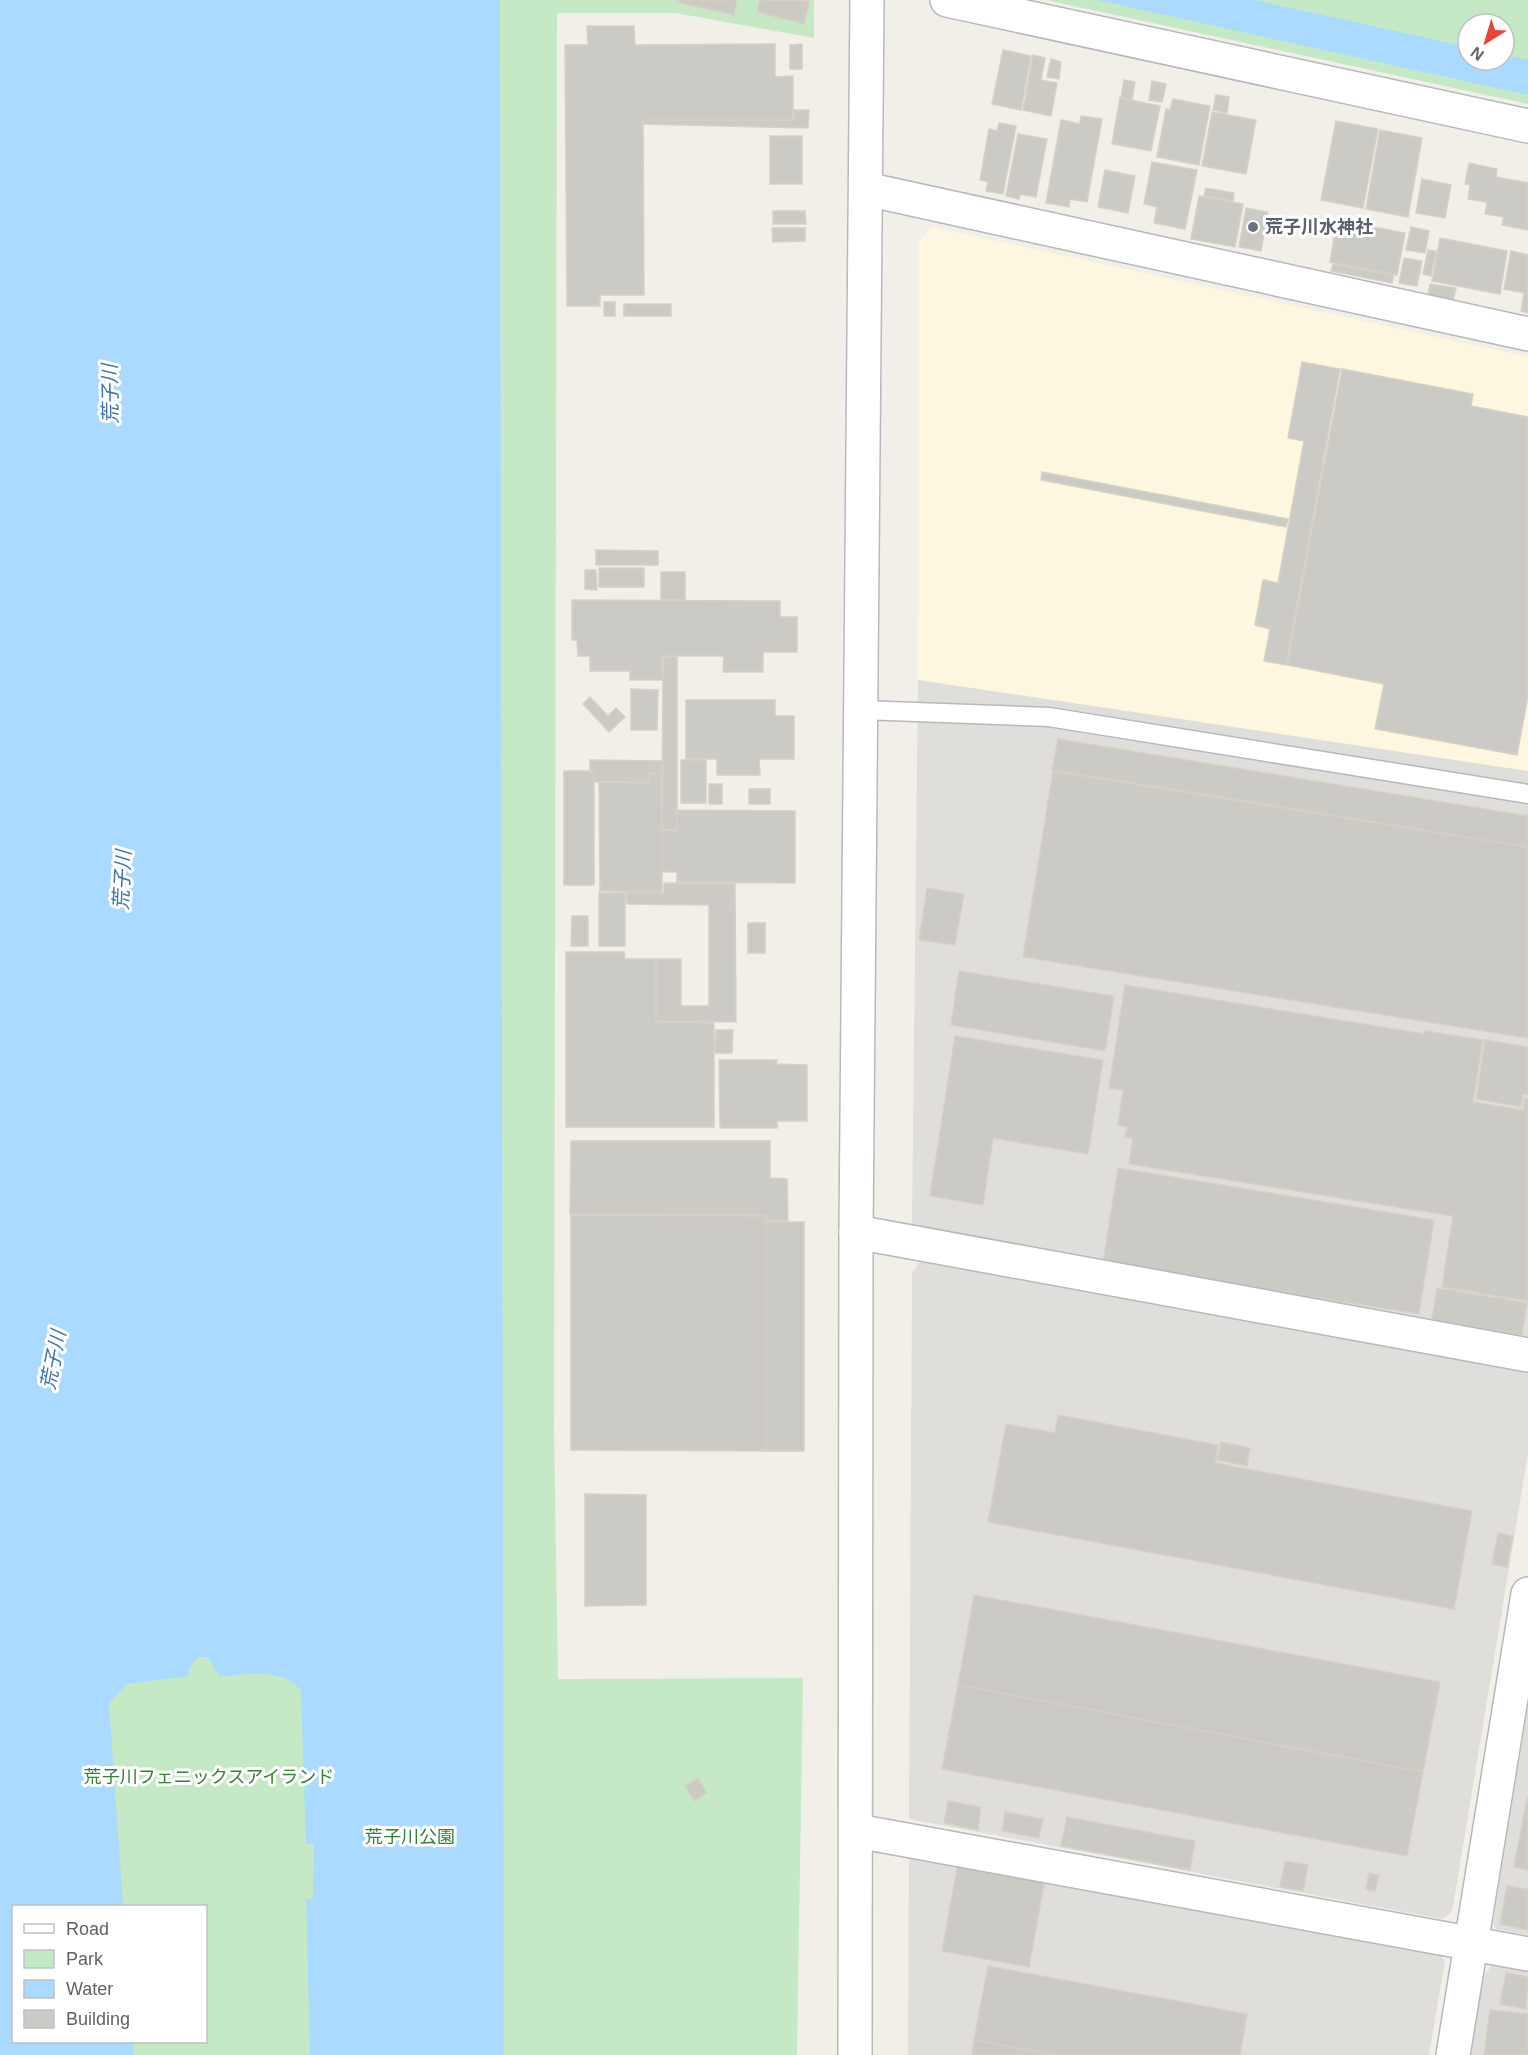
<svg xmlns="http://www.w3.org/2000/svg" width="1528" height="2055" viewBox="0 0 1528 2055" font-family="Arial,'Noto Sans JP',sans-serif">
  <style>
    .commercial { fill: #fef7e0 }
    .industrial { fill: #e0deda }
    .green { fill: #c5e8c5; fill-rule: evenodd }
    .water { fill: #aadaff }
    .building { fill: #cccac5; stroke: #d6d1c6; stroke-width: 1.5 }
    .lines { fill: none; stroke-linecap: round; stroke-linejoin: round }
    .lane-casing { stroke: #b5b8bc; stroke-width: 21 }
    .street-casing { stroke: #b5b8bc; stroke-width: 36 }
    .secondary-casing { stroke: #b6babf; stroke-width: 36 }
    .lane { stroke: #fff; stroke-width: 18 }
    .street { stroke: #fff; stroke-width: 33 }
    .secondary { stroke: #fff; stroke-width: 33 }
    .worship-dot { fill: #6b7280; stroke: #fff; stroke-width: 2 }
    .labels { text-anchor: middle; stroke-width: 6; stroke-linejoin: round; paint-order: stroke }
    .worship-label { font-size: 18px; font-weight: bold; fill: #5b616d; stroke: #fff; text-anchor: start }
    .park-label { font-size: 18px; fill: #348238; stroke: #fff }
    .water-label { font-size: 20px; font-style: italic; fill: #4174aa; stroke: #fff }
  </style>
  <rect width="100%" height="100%" fill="#f1efe8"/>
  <path class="commercial" d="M933 227 1528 357V771L918 680 919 242Z"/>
  <path class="industrial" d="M918 680 1528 771V1340L912 1226Z
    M921 1260 1528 1371V1454L1452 1912 1442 1919 909 1819 912 1273Z
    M1528 1707V1935L1496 1929 1493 1923Z
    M909 1851 1436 1949 1445 1961 1429 2055H908Z
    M1497 1960 1528 1966V2055H1471L1483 1976Z"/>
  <path class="green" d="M500 0H814V38L676 13H557L554 1430 558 1679 803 1678 797 2055H0V1919L109 1703 127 1684 502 1460ZM14 1906H206V2042H14Z
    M1046 0H1528V104ZM1468 24H1504V60H1468Z"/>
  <path class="water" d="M0 0H500L504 2055H310L306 1899H313L314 1844H306L301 1690C278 1666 250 1675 219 1676L208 1657H198L191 1665 188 1676 127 1684 109 1703 123 1906H14V2042H133L134 2055H0Z
    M1097 0H1254L1468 47V60H1504V55L1528 60V95Z"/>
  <path class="building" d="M678 0H737L734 15 677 2Z
    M760 0 810 1 804 24 757 12Z
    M587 26H634L635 45 775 44V77L793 76V120H643L644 295H600V306H567L565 45H588Z
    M802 44V69H790V45Z
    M1003 50 1031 56 1021 110 992 104Z
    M1033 55 1045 58 1041 80 1057 83 1051 116 1023 110Z
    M1051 59 1061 62 1059 79 1047 77Z
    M1124 80 1135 82 1132 100 1121 98Z
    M1152 81 1166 84 1162 102 1149 100Z
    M1216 95 1229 97 1227 113 1213 110Z
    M1120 98 1160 106 1151 151 1112 144Z
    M1173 99 1210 106 1199 165 1157 157 1166 109 1170 110Z
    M794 110H809L808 128 643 124 644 120H794Z
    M1212 112 1256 120 1246 174 1202 166Z
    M1081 116 1102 119 1087 202 1070 199 1069 207 1046 203 1061 120 1080 124Z
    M1336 121 1378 129 1363 208 1321 200Z
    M999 123 1016 126 1003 194 986 191 988 182 980 180 989 129 997 131Z
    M1380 130 1422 138 1408 217 1366 209Z
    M1018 134 1047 139 1036 197 1020 194 1019 199 1006 196Z
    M770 136H802V184H770Z
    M1152 162 1197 170 1185 229 1154 223 1157 207 1144 204Z
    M1469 163 1497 169 1496 177 1528 183V230L1502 225 1504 217 1485 214 1487 202 1468 199 1470 185 1465 184Z
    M1105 170 1135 176 1128 213 1098 207Z
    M1422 179 1451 185 1445 218 1416 213Z
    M1206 188 1234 193 1233 201 1204 196Z
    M1199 196 1243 204 1235 247 1191 239Z
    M1246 208 1268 212 1261 251 1239 247Z
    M773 211H805L806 224H773Z
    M1337 220 1405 233 1397 275 1330 262Z
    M1411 227 1429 231 1425 253 1406 250Z
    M772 228H805V241L773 242Z
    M1440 238 1507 251 1500 294 1432 281Z
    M1428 250 1436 251 1431 276 1423 274Z
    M1511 251 1528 255V313L1521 311 1524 293 1504 289Z
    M1404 258 1422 261 1417 286 1399 283Z
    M1333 264 1394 275 1392 283 1331 271Z
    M1430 284 1456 288 1453 300 1428 295Z
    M604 302H615V316H604Z
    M624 304H671V316H624Z
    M1302 362 1340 369 1286 665 1264 661 1270 629 1255 625 1263 580 1278 583 1304 441 1288 438Z
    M1342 369 1473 394 1471 406 1528 417V696L1517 755 1375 729 1384 684 1287 665Z
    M1042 472 1288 519 1286 527 1041 480Z
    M596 550 658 551V565H596Z
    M599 568H644V587H599Z
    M585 570H596L597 590 585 589Z
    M661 572H685V600H661Z
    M572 600 780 601V617H797V652H763V672H723L724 656H662V680H630V671H590V656H578L577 640H572Z
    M663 657H677V830H662Z
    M631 689 658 690 657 730H631Z
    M590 697 608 716 616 708 625 717 609 732 583 704Z
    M686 700H775V716H794V759H759L760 775H717V759H686Z
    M1058 739 1528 816V847L1052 770Z
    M590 760 662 761V773H648V782H594V771L590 770Z
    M681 760H706V803H681Z
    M564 771H594V885H564Z
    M1053 771 1528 847V1038L1023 957Z
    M649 773H662V892L600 891 599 782 649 783Z
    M709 784H722V804H709Z
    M749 789H770V804H749Z
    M677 810 795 811V883L677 882V872H662V830L677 831Z
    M664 883 735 884 736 1022 656 1021V959H681V1006H709V905L627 904 626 893H664Z
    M927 888 964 894 955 945 919 940Z
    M599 893H625V946H599Z
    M572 916H588V946H571Z
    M748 923H765V953H748Z
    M566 952H624L625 959H656V1022L714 1023V1127H566Z
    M959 971 1114 996 1105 1051 951 1025Z
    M1125 985 1424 1034 1425 1031 1483 1040 1473 1102 1523 1110 1525 1098 1528 1099V1301L1442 1287 1453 1216 1129 1164 1133 1138 1125 1137 1127 1127 1118 1125 1123 1090 1109 1088Z
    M716 1030H733L732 1053H715Z
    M955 1036 1103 1060 1088 1154 993 1138 983 1205 930 1196Z
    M1485 1040 1528 1047V1095L1523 1094 1521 1107 1476 1099Z
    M719 1060H777L776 1064 807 1065V1121H777V1128H720Z
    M571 1141H770V1178L787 1179 788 1221H766V1215L570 1214Z
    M1118 1168 1434 1220 1419 1314 1103 1263Z
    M571 1215 766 1216V1451L571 1450Z
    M766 1222H804V1451H766Z
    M1437 1288 1527 1303 1522 1335 1432 1320Z
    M1058 1415 1218 1445 1215 1463 1472 1511 1454 1609 988 1522 1006 1424 1055 1433Z
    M1221 1442 1250 1448 1247 1466 1217 1460Z
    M585 1494 646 1495V1605L585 1606Z
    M1498 1533 1513 1536 1507 1567 1492 1564Z
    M974 1595 1440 1682 1423 1772 958 1685Z
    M958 1685 1423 1772 1407 1856 942 1769Z
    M698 1778 707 1793 694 1801 685 1786Z
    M1527 1798H1528V1870L1514 1867Z
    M948 1801 981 1807 978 1830 944 1823Z
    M1005 1812 1043 1819 1039 1838 1002 1831Z
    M1067 1817 1195 1841 1190 1870 1061 1846Z
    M1285 1861 1308 1865 1303 1891 1280 1887Z
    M958 1863 1045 1879 1029 1967 942 1951Z
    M1369 1873 1379 1875 1375 1891 1366 1889Z
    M1507 1886 1528 1889V1930L1500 1924Z
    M988 1966 1247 2014 1240 2055H1057L974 2040Z
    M1506 1973 1528 1977 1526 2009 1500 2004Z
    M1490 2010 1528 2014V2055H1484Z
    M974 2040 1056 2055H972Z"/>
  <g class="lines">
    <defs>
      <path id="lane" d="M861 710 1049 717 1528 794"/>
      <path id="street" d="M947 0 1528 126
        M866 189 1528 334
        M856 1232 1528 1355
        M857 1831 1528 1954
        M1453 2055 1528 1594"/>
      <path id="secondary" d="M855 2055 856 1232 867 0"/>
    </defs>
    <use href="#lane" class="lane-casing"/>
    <use href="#street" class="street-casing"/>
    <use href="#secondary" class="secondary-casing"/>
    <use href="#lane" class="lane"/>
    <use href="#street" class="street"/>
    <use href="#secondary" class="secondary"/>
  </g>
  <circle class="worship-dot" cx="1253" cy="227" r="6"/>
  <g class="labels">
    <g class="worship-label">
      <text x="1265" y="233">荒子川水神社</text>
    </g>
    <g class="park-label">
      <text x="209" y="1783">荒子川フェニックスアイランド</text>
      <text x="410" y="1843">荒子川公園</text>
    </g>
    <g class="water-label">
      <text transform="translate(110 394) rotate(-91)" y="7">荒子川</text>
      <text transform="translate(122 880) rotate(-87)" y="7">荒子川</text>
      <text transform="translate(53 1360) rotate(-79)" y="7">荒子川</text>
    </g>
  </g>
  <rect x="12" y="1905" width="195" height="138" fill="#ffffff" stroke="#bfc1c3" stroke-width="1.5"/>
  <rect x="24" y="1924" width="30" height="9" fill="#ffffff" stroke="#bfc1c3" stroke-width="1.5"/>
  <text x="66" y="1935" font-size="18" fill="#5f6368">Road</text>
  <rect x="24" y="1950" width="30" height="18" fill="#c5e8c5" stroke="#bfc1c3" stroke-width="1.5"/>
  <text x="66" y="1965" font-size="18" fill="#5f6368">Park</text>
  <rect x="24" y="1980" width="30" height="18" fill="#aadaff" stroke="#bfc1c3" stroke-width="1.5"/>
  <text x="66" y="1995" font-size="18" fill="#5f6368">Water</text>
  <rect x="24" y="2010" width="30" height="18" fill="#cccac5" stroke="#bfc1c3" stroke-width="1.5"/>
  <text x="66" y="2025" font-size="18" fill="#5f6368">Building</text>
  <g transform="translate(1486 42) rotate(217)"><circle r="28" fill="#ffffff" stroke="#bfc1c3" stroke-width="1.5"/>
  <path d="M0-4.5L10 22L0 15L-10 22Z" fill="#ea4335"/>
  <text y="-9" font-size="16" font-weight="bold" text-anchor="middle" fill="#5f6368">N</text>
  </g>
</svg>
